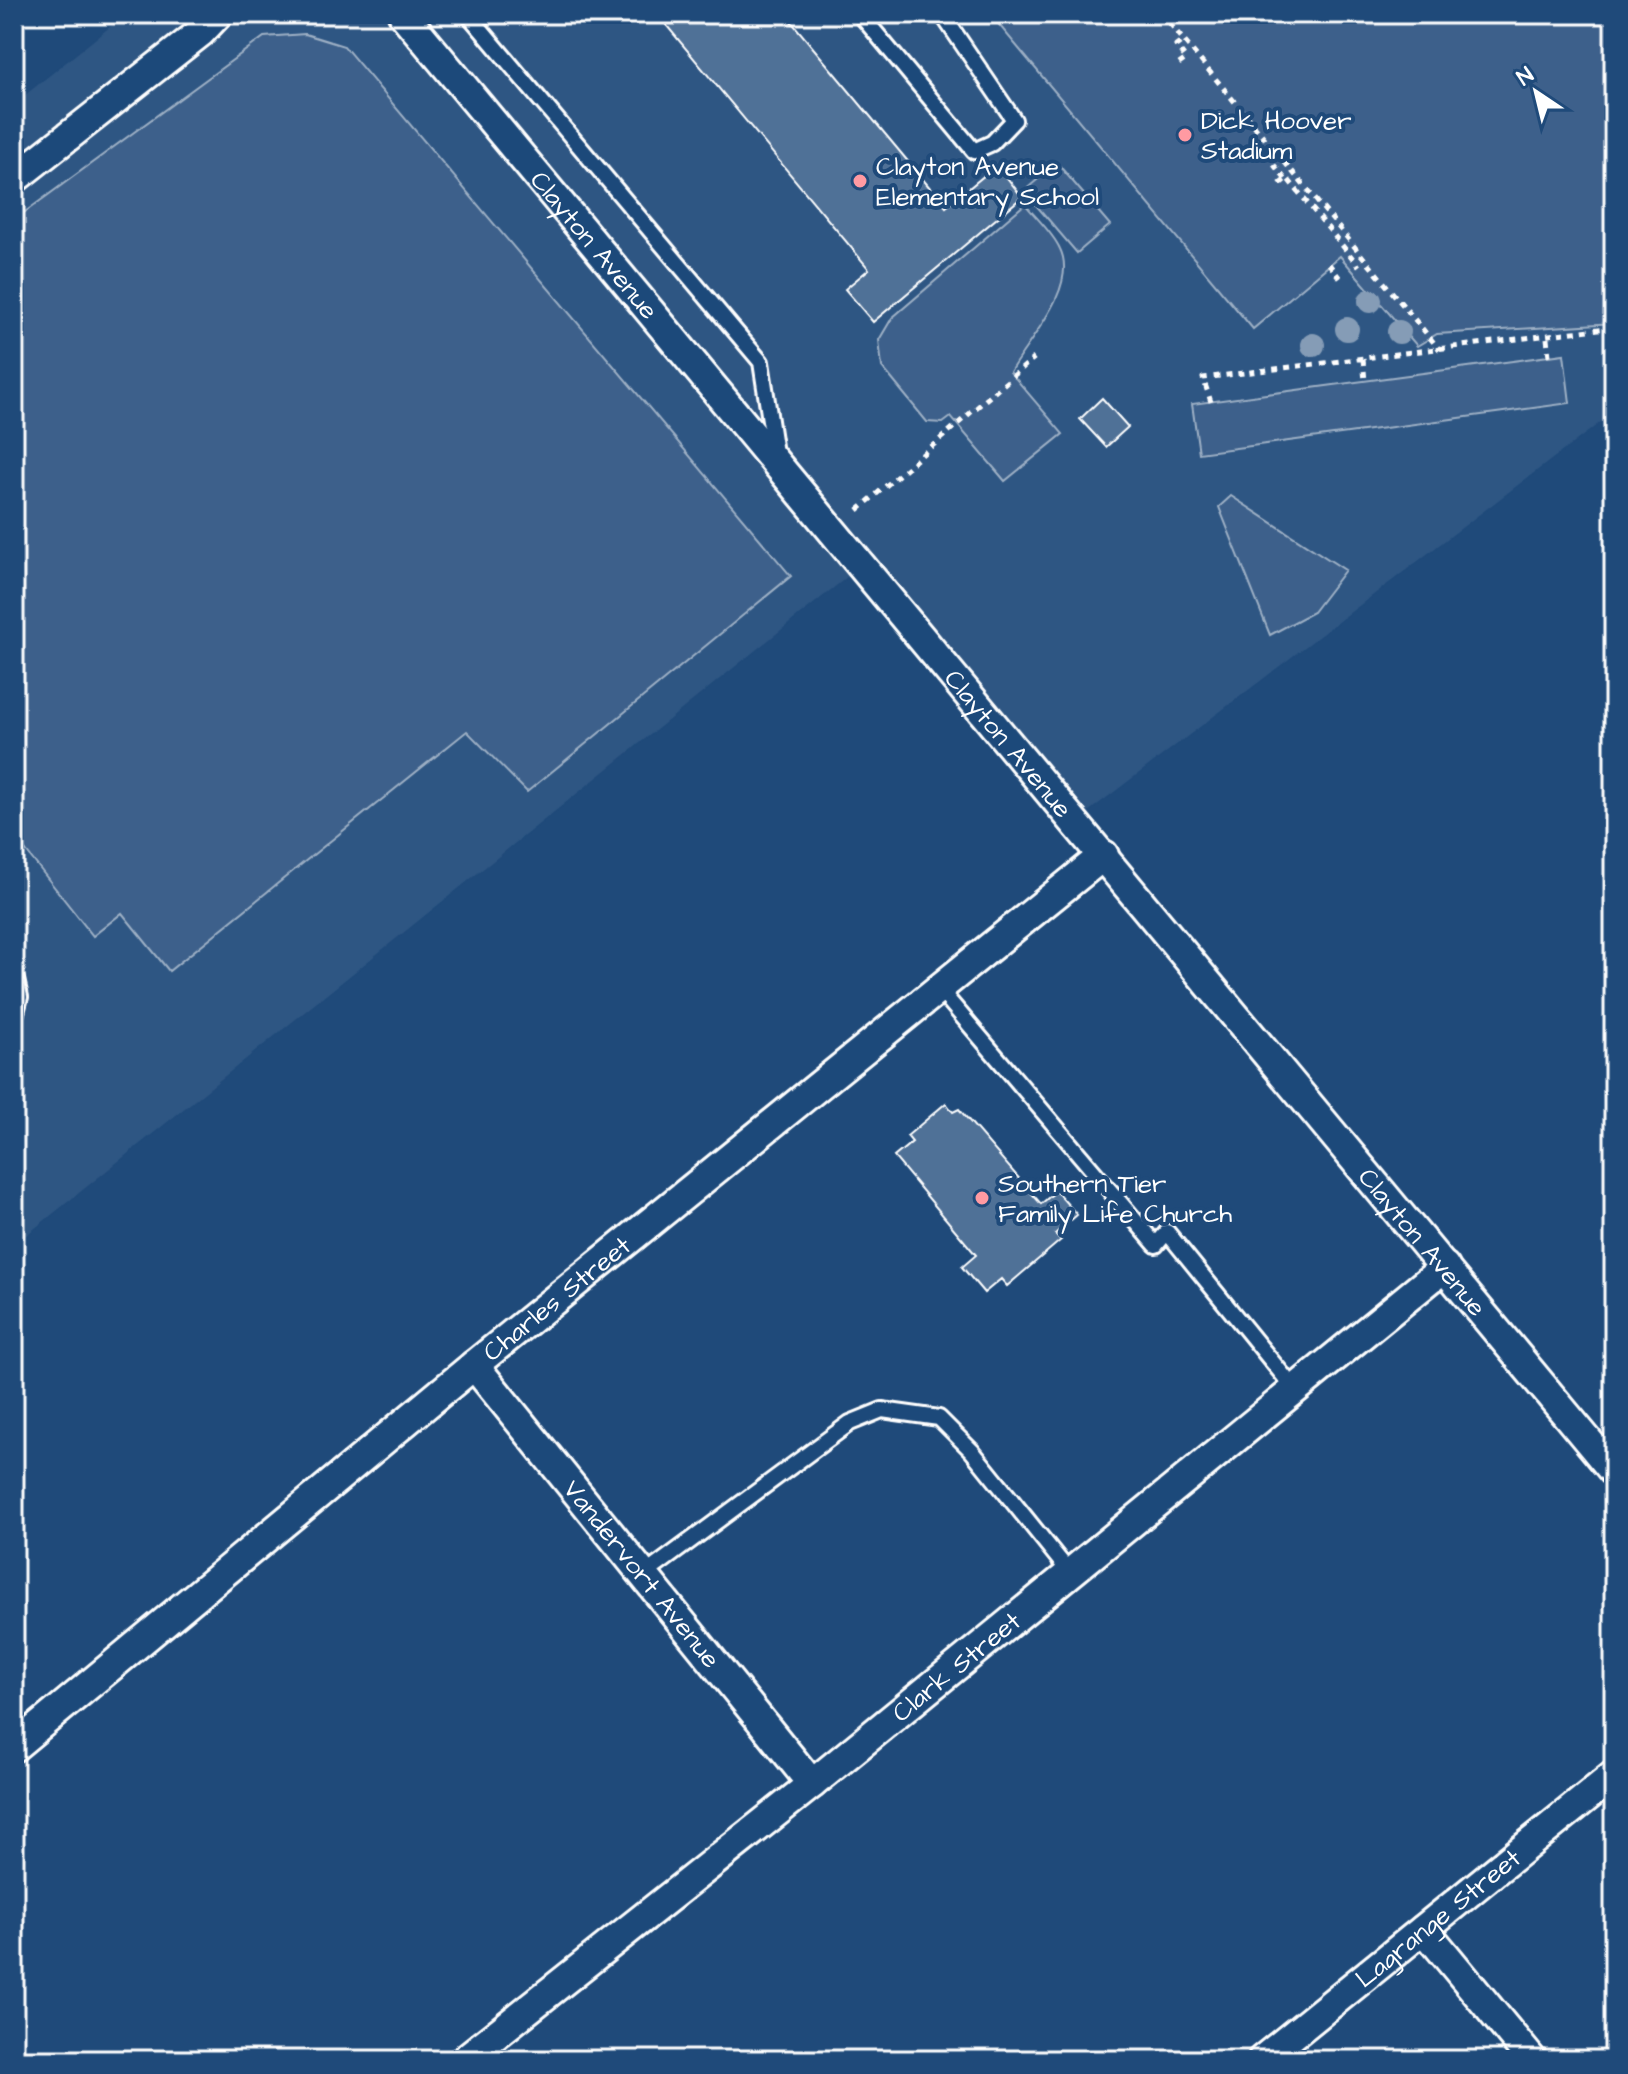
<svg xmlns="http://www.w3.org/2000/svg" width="1628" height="2074" viewBox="0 0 1628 2074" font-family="'Architects Daughter',sans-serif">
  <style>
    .built { fill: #2e5683 }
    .green { fill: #3c618b; stroke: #9eb0c5; stroke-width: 2 }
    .building { fill: #507197; stroke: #fff; stroke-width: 2 }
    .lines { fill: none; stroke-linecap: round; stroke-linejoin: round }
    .lane-casing { stroke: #fff; stroke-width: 20 }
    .street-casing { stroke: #fff; stroke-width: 34 }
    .path { stroke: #fff; stroke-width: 5; stroke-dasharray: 6 6; stroke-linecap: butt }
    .lane { stroke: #1f4a7a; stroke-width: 14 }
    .street { stroke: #1f4a7a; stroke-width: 28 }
    .tree { fill: #859cb6 }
    .poi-dot { fill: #ff9aa2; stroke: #1f4a7a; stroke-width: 3 }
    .labels { text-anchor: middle; stroke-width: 8; stroke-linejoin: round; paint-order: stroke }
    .poi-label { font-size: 26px; fill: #fff; stroke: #1f4a7a; text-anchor: start }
    .street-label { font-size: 26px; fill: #fff; stroke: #1f4a7a }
  </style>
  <rect width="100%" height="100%" fill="#1f4a7a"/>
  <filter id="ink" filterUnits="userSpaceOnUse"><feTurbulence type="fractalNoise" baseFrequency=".0125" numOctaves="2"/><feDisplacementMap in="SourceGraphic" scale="16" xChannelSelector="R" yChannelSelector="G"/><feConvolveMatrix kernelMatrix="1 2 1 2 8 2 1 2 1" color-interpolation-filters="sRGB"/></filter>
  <g filter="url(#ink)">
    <path class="built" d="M126 14H1614V412L1076 821 862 565 14 1245V104Z"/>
    <path class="green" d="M990 14H1614V323L1437 334 1417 346 1340 256 1253 329Z
      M305 34 344 46 791 576 527 792 467 731 169 971 122 913 93 936 14 836V220L264 37Z
      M1057 163 1110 225 1077 253 1024 191Z
      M1025 204C1036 218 1053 233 1060 249 1079 287 1027 342 1010 372L1063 434 1005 481 951 417 943 423 927 422 882 367 879 340 892 318Z
      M1564 354 1570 403 1199 453 1192 404Z
      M1231 496 1345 570 1313 612 1270 635 1219 507Z"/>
    <path class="building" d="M657 14H785L946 207 997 165 1022 197 873 322 845 289 869 269Z
      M1102 398 1128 427 1106 447 1080 419Z
      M946 1103 953 1112 959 1109 1041 1204 1056 1191 1077 1215 1055 1234 1061 1240 1007 1286 1001 1279 984 1293 962 1267 976 1255 894 1157 912 1142 907 1136Z"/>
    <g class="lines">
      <defs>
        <path id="lane" d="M468 14 761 362 775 453
          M860 14 974 151 992 143 1014 120 942 14
          M14 971 20 997 14 1020
          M940 990 1156 1245 1167 1232 1296 1391
          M644 1575 850 1423 882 1410 939 1418 972 1451 1070 1573"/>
        <g id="street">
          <path id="s1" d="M403 14 1614 1472"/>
          <path d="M14 179 201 32 218 14"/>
          <path id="s2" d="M474 1365 812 1784"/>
          <path id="s3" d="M14 1747 474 1365 1104 855"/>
          <path d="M1424 1929 1532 2060"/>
          <path id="s4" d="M464 2060 812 1784 1445 1267"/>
          <path id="s5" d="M1262 2060 1614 1775"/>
        </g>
      </defs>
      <use href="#lane" class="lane-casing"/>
      <use href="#street" class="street-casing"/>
      <path class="path" d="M1162 14 1440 350
        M1179 64 1186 59 1176 46 1184 40
        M1274 165 1286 180
        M1280 184 1287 178 1359 266
        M1329 264 1342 281
        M1547 338 1549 356
        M1363 359 1365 381
        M1211 402 1203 378 1614 327
        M858 510 1034 358"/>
      <use href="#lane" class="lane"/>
      <use href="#street" class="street"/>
    </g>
    <g class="tree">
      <circle cx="1370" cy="301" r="12"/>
      <circle cx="1347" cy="329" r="12"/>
      <circle cx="1399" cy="332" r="12"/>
      <circle cx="1313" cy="345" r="12"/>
    </g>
  </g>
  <g class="poi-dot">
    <circle cx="1185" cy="135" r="8"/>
    <circle cx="860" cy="181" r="8"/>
    <circle cx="982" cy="1198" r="8"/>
  </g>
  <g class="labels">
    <g class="poi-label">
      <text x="1201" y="129">Dick Hoover<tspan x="1201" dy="30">Stadium</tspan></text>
      <text x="876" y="175">Clayton Avenue<tspan x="876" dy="30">Elementary School</tspan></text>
      <text x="998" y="1192">Southern Tier<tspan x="998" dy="30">Family Life Church</tspan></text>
    </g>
    <g class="street-label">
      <text dy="9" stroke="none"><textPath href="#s1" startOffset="300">Clayton Avenue</textPath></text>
      <text dy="9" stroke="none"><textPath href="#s1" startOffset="948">Clayton Avenue</textPath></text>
      <text dy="9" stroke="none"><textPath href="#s1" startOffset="1596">Clayton Avenue</textPath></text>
      <text dy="9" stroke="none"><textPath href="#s3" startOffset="704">Charles Street</textPath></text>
      <text dy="9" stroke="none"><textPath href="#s2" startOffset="268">Vandervort Avenue</textPath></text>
      <text dy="9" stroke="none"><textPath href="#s4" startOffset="630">Clark Street</textPath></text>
      <text dy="9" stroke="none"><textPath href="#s5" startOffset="226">Lagrange Street</textPath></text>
    </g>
  </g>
  <rect width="1628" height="2074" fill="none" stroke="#1f4a7a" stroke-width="48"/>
  <rect x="24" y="24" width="1580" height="2026" fill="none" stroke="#fff" stroke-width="3" filter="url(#ink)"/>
  <g transform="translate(1536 92) rotate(325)" stroke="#1f4a7a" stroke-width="6" paint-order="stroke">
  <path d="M0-6L14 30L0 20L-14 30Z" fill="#ffffff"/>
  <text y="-12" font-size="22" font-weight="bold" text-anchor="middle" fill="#ffffff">N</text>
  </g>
</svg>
